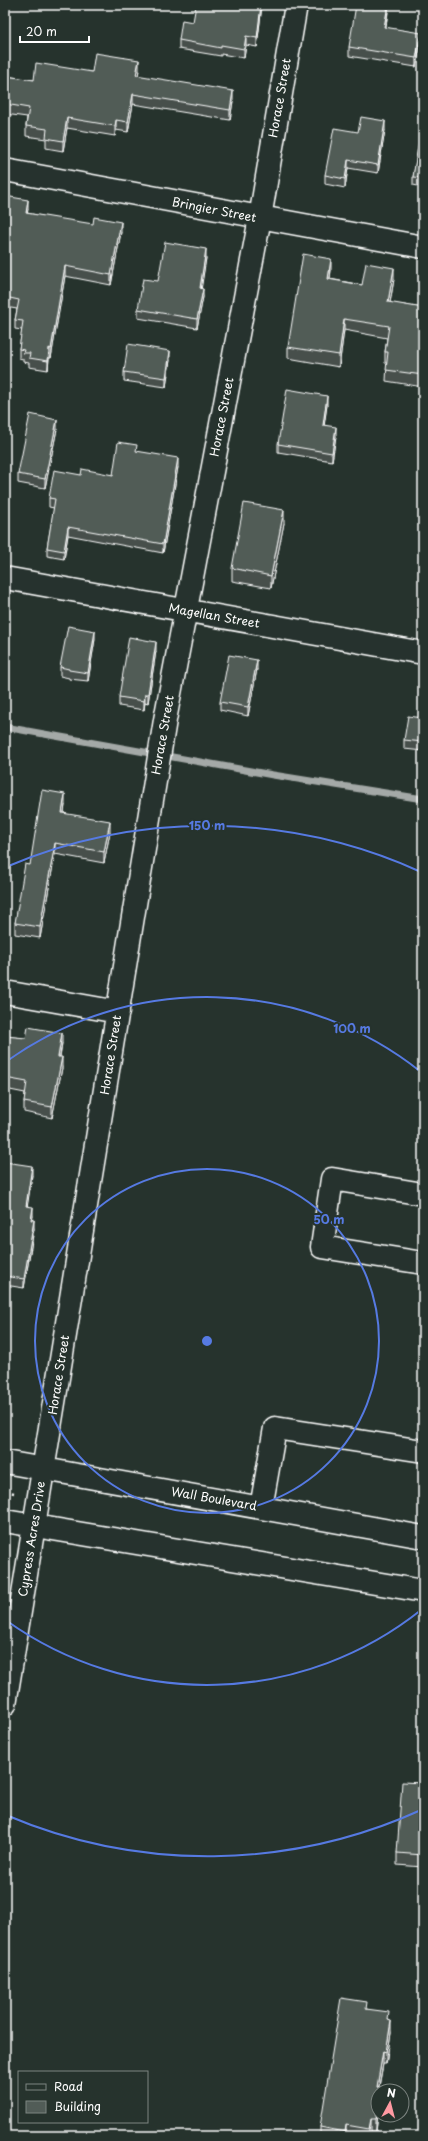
<svg xmlns="http://www.w3.org/2000/svg" width="428" height="2141" viewBox="0 0 428 2141" font-family="'Playpen Sans',sans-serif">
  <style>
    .lines { fill: none; stroke-linecap: round; stroke-linejoin: round }
    .stream { stroke: #a4a9a7; stroke-width: 7 }
    .minor-casing { stroke: #fff; stroke-width: 25 }
    .path { stroke: #fff; stroke-width: 2.5; stroke-dasharray: 4 3; stroke-linecap: butt }
    .minor { stroke: #26332d; stroke-width: 22 }
    .wall { fill: #464f4b; stroke: #fff }
    .shaded-wall { fill: #39403d; stroke: #fff }
    .building { fill: #515c57; stroke: #fff }
    .ring { fill: none; stroke: #567ae2; stroke-width: 2 }
    .labels { text-anchor: middle; stroke-width: 4; stroke-linejoin: round; paint-order: stroke }
    .street-label { font-size: 12px; fill: #fff; stroke: #26332d }
    .centre { fill: #567ae2; stroke: #26332d; stroke-width: 2 }
    .ring-label { font-size: 12px; text-anchor: middle; font-weight: bold; fill: #567ae2; stroke: #26332d; stroke-width: 4; stroke-linejoin: round; paint-order: stroke }
  </style>
  <rect width="100%" height="100%" fill="#26332d"/>
  <filter id="ink" filterUnits="userSpaceOnUse"><feTurbulence type="fractalNoise" baseFrequency=".025" numOctaves="2"/><feDisplacementMap in="SourceGraphic" scale="8" xChannelSelector="R" yChannelSelector="G"/><feConvolveMatrix kernelMatrix="1 2 1 2 8 2 1 2 1" color-interpolation-filters="sRGB"/></filter>
  <g filter="url(#ink)">
    <g class="lines">
      <path class="stream" d="M5 727 273 775 423 799"/>
      <defs>
        <path id="minor" d="M5 170 423 247
          M5 578 423 653
          M5 992 118 1012
          M423 1194 332 1179 322 1247 423 1263
          M5 1462 423 1537
          M261 1508 275 1428 423 1451
          M5 1521 423 1591
          M5 1704 165 720 260 218 296 5"/>
      </defs>
      <use href="#minor" class="minor-casing"/>
      <path class="path" d="M5 1491 14 1493"/>
      <use href="#minor" class="minor"/>
    </g>
    <path class="wall" d="M262 5 257 47 246 45 244 58 221 54V56L179 49V40L193 22Z
      M389 5 386 27 421 41 416 67 349 56V47Z
      M139 70 138 76 233 101 230 120 133 104 128 132 116 130 115 136 67 128 63 151 46 148V139L26 136V126L27 117 5 114V76L34 80 92 72Z
      M423 122V187L413 185V177Z
      M385 130 378 173 348 168 345 188 325 184V175L358 132Z
      M5 196 28 209 27 213 121 232 111 285 65 276 51 358H49L48 370 29 367V363L23 362V359L19 358V349L22 330 15 329V320L17 309 5 307Z
      M206 258 201 288 203 297 197 328 138 318V309L158 281Z
      M331 270 330 279 362 285 394 279 390 303 423 308V387L386 381 387 363H385V352L387 338 344 330 339 367 288 358V347Z
      M170 360 166 387 124 381V372Z
      M327 405 324 425 336 436 332 461 278 452V444Z
      M57 429 45 488 18 483V474Z
      M137 451 178 467 163 553 68 535 64 559 47 556V548L54 508 49 507V498L81 475H113Z
      M284 523 271 588 232 581V568Z
      M95 639 88 681 69 679V678L60 676V667Z
      M156 651 148 703 145 702 144 710 119 706V697Z
      M257 669 248 716 220 710V702Z
      M423 718V751L404 749V740Z
      M65 805 64 813 110 832 104 863 55 854 40 938 15 934V923L30 865Z
      M5 1036 62 1043 60 1057 62 1068 52 1118 24 1112V1102L25 1093 5 1089Z
      M5 1162 32 1175 27 1206 33 1216 32 1220 34 1229 24 1288 5 1285Z
      M423 1783V1867L397 1865V1853Z
      M367 2009 389 2020 391 2033 386 2064H383L379 2087 381 2091 376 2131H371L370 2136H320V2127Z"/>
    <path class="shaded-wall" d="M261 5H262L257 47V38Z
      M388 5H389L384 35V27Z
      M421 33V41L416 67V58Z
      M246 36V45L244 58V49Z
      M139 60V70L136 85V75Z
      M233 91V101L230 120V110Z
      M133 94V104L128 132V122Z
      M67 118V128L63 151V141Z
      M116 120V130L115 136V126Z
      M385 121V130L378 173V165Z
      M348 160V168L345 188V179Z
      M28 200V209L26 222V213Z
      M121 222V232L111 285V275Z
      M206 249V258L200 297V288Z
      M331 259V270L328 290V279Z
      M65 266V276L51 358V349Z
      M394 268V279L388 314V302Z
      M203 289V297L197 328V319Z
      M344 319V330L339 367V355Z
      M49 348V358L48 370V361Z
      M170 351V360L166 387V378Z
      M327 396V405L323 434V425Z
      M57 420V429L45 488V479Z
      M336 427V436L332 461V453Z
      M178 458V467L163 553V544Z
      M284 510V523L271 588V576Z
      M68 527V535L64 559V551Z
      M95 631V639L88 681V673Z
      M156 642V651L148 703V694Z
      M257 660V669L248 716V707Z
      M145 694V702L144 710V701Z
      M65 794V805L62 824V813Z
      M110 821V832L104 863V852Z
      M55 843V854L40 938V927Z
      M62 1033V1043L58 1067V1057Z
      M62 1057V1068L52 1118V1107Z
      M32 1166V1175L26 1215V1206Z
      M33 1207V1216L31 1229V1220Z
      M34 1220V1229L24 1288V1279Z
      M391 2021V2033L386 2064V2052Z
      M383 2051V2064L378 2091 377 2087Z
      M378 2105V2115L376 2131V2119Z
      M371 2119V2131L370 2136H369V2129Z
      M346 2125V2136H345V2132Z"/>
    <path class="building" d="M196 5H261L257 38 246 36 244 49 221 45V48L179 40 182 20 193 22Z
      M356 5H388L384 27 421 33 416 58 349 47Z
      M95 53 139 60 136 75 233 91 230 110 133 94 128 122 116 120 115 126 67 118 63 141 46 138 47 129 26 126 29 108 5 104V76L34 80 36 63 92 72Z
      M361 117 385 121 378 165 348 160 345 179 325 175 334 128 358 132Z
      M422 122H423V178L413 177Z
      M5 196 28 200 26 213 93 224 94 217 121 222 111 275 65 266 51 349 49 348 48 361 29 358 30 353H23L24 350 19 349 23 321 15 320 19 300 5 297Z
      M165 242 206 249 200 288 203 289 197 319 138 309 143 279 158 281Z
      M303 254 331 259 328 279 362 285 366 263 394 268 388 302 423 308V375L386 370 388 352H385L389 326 344 319 339 355 288 347Z
      M128 344 170 351 166 378 124 372Z
      M287 389 327 396 323 425 336 427 332 453 278 444Z
      M30 414 57 420 45 479 18 474Z
      M118 442 137 445 136 451 178 458 163 544 68 527 64 551 47 548 55 499 49 498 54 470 81 475 82 469 113 475Z
      M244 503 284 510 271 576 232 568Z
      M68 626 95 631 88 673 69 670V669L60 667Z
      M129 637 156 642 148 694H145L144 701 119 697Z
      M229 655 257 660 248 707 220 702Z
      M408 716 423 718V742L404 740Z
      M42 790 65 794 62 813 110 821 104 852 55 843 40 927 15 923 25 864 30 865Z
      M28 1027 62 1033 58 1057H62L52 1107 24 1102 27 1082 5 1078V1036L26 1038Z
      M5 1162 32 1166 26 1206 33 1207 31 1220H34L24 1279 5 1276Z
      M402 1782 423 1783V1855L397 1853Z
      M341 1998 367 2002 366 2009 389 2012 388 2020 391 2021 386 2052 383 2051 377 2087 381 2088 380 2091H378V2105L376 2119H371L369 2129 346 2125 345 2132 320 2127Z"/>
  </g>
  <g class="ring">
    <circle cx="207" cy="1341" r="172"/>
    <path d="M421 1610A344 344 0 0 1 7 1621M7 1061A344 344 0 0 1 421 1072"/>
    <path d="M421 1810A515 515 0 0 1 6 1815M6 867A515 515 0 0 1 421 872"/>
  </g>
  <g class="labels">
    <g class="street-label">
      <text transform="translate(280 98) rotate(-80)" y="4">Horace Street</text>
      <text transform="translate(214 210) rotate(11)" y="4">Bringier Street</text>
      <text transform="translate(222 417) rotate(-79)" y="4">Horace Street</text>
      <text transform="translate(214 616) rotate(10)" y="4">Magellan Street</text>
      <text transform="translate(163 735) rotate(-80)" y="4">Horace Street</text>
      <text transform="translate(111 1055) rotate(-81)" y="4">Horace Street</text>
      <text transform="translate(59 1375) rotate(-81)" y="4">Horace Street</text>
      <text transform="translate(214 1499) rotate(10)" y="4">Wall Boulevard</text>
      <text transform="translate(32 1539) rotate(-81)" y="4">Cypress Acres Drive</text>
    </g>
  </g>
  <circle cx="207" cy="1341" r="6" class="centre"/>
  <g class="ring-label">
    <text x="207" y="830">150 m</text>
    <text x="352" y="1033">100 m</text>
    <text x="329" y="1224">50 m</text>
  </g>
  <rect width="428" height="2141" fill="none" stroke="#26332d" stroke-width="20"/>
  <rect x="10" y="10" width="408" height="2121" fill="none" stroke="#fff" stroke-width="1.5" filter="url(#ink)"/>
  <rect x="18" y="2071" width="130" height="52" fill="#26332d" stroke="#7d8581"/>
  <rect x="26" y="2084" width="20" height="6" fill="#26332d" stroke="#7d8581"/>
  <text x="54" y="2091" font-size="12" fill="#ffffff">Road</text>
  <rect x="26" y="2101" width="20" height="12" fill="#515c57" stroke="#7d8581"/>
  <text x="54" y="2111" font-size="12" fill="#ffffff">Building</text>
  <g transform="translate(390 2103) rotate(7)"><circle r="19" fill="#26332d" stroke="#7d8581"/>
  <path d="M0-3L7 15L0 10L-7 15Z" fill="#ff9aa2"/>
  <text y="-6" font-size="11" font-weight="bold" text-anchor="middle" fill="#ffffff">N</text>
  </g>
  <path d="M20 36v6h69v-6" fill="none" stroke="#ffffff" stroke-width="2"/>
  <text x="26" y="36" font-size="12" fill="#ffffff" stroke="#26332d" stroke-width="3" paint-order="stroke">20 m</text>
</svg>
